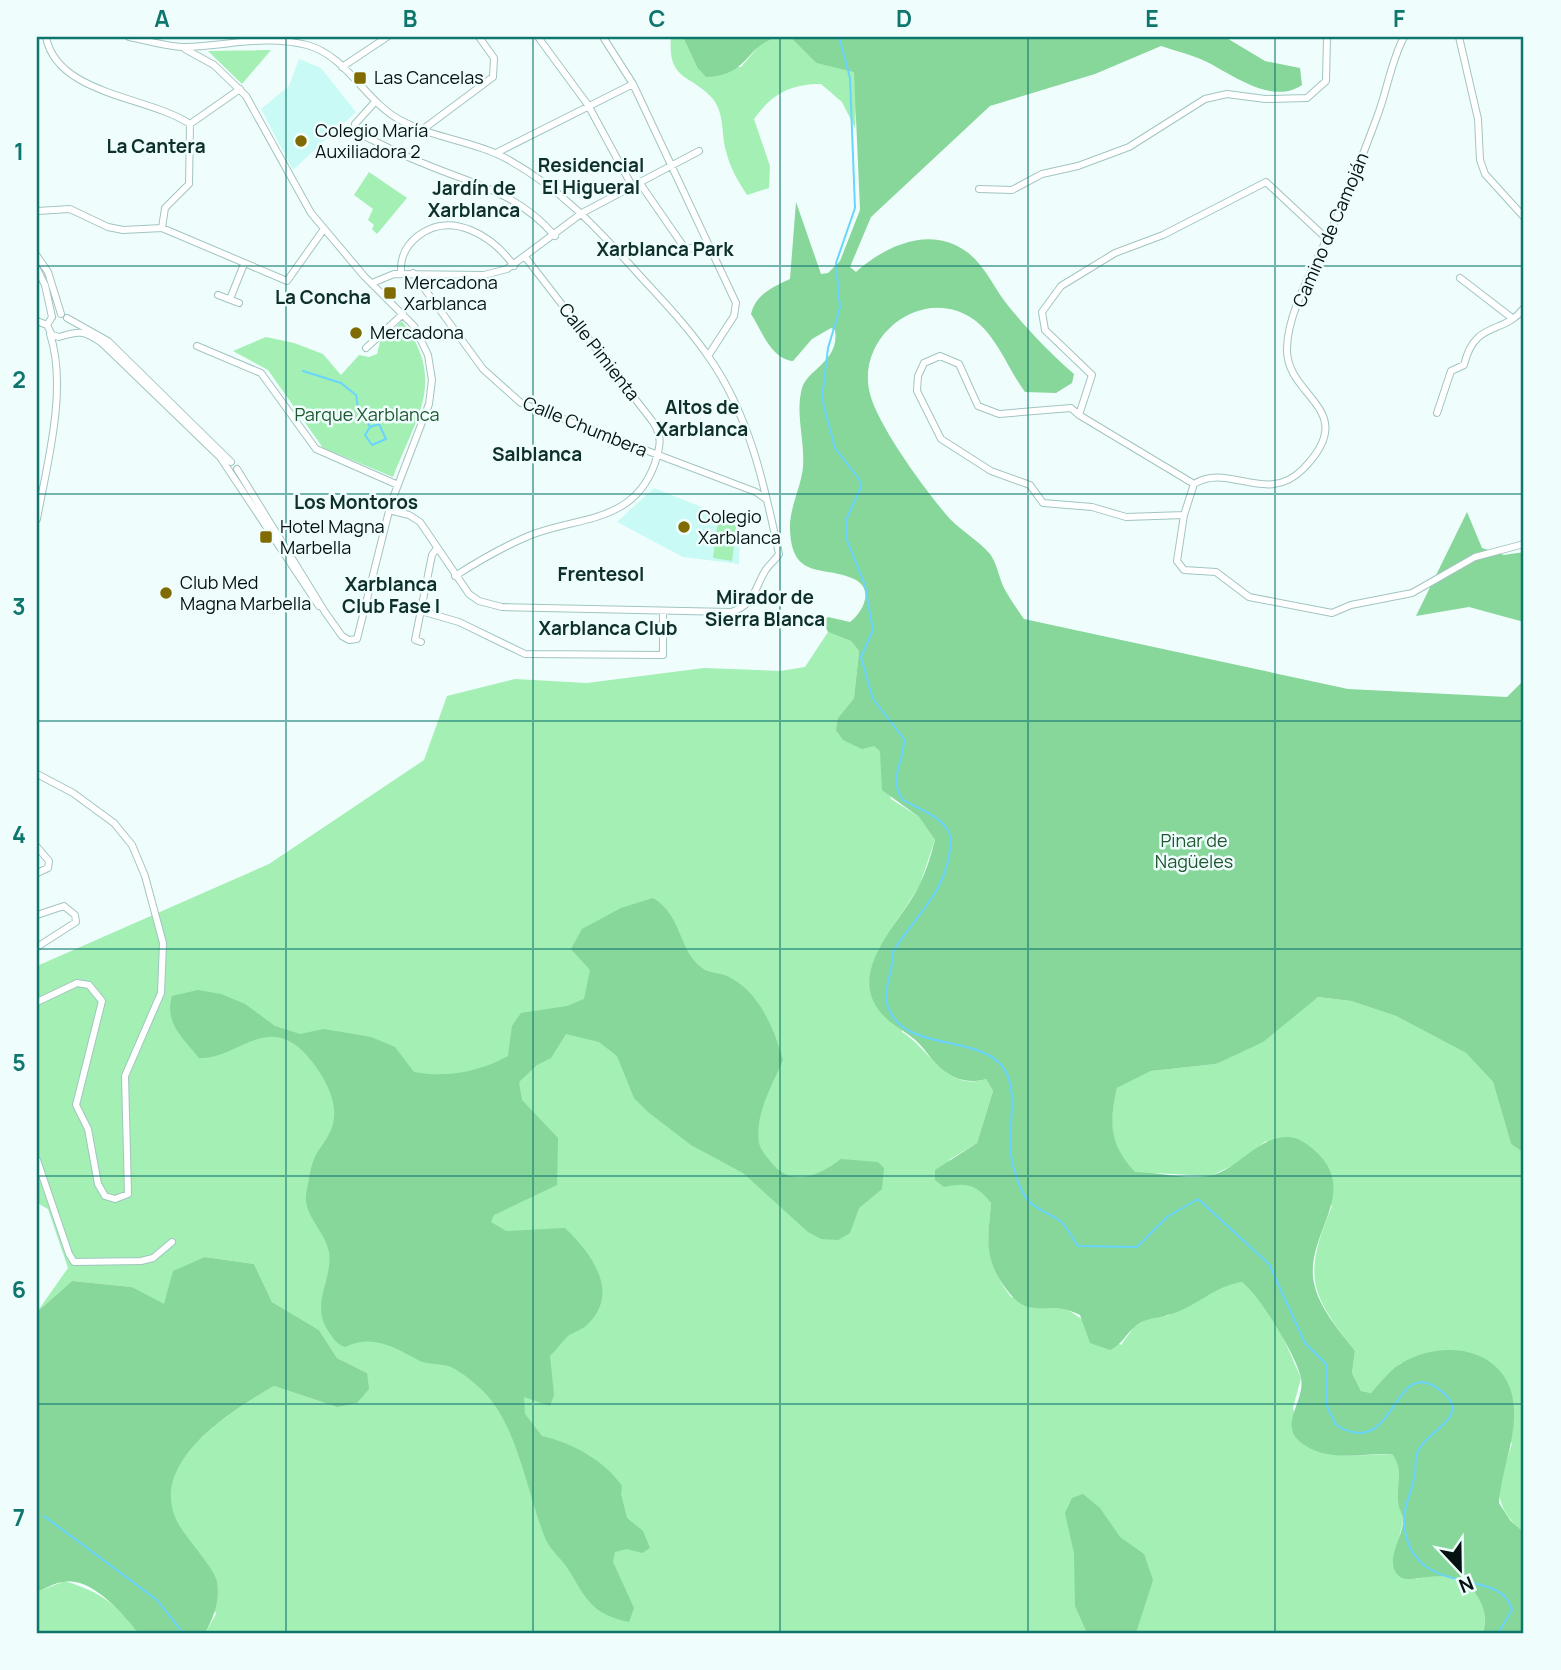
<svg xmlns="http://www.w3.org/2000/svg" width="1561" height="1670" viewBox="0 0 1561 1670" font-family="Manrope,sans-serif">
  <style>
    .built { fill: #cafaf5 }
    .green { fill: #a3efb4 }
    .forest { fill: #87d69a }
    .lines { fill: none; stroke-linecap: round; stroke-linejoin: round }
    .stream { stroke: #69d5ff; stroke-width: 2 }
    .street-casing { stroke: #a1c5c1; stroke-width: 8 }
    .street { stroke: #fff; stroke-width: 6 }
    .grid { fill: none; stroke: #0f766e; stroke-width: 2; stroke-opacity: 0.55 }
    .poi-dot { fill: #806a02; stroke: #effefc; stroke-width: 2.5 }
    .labels { text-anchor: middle; stroke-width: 5; stroke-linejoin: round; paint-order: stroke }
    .poi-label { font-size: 18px; fill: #051211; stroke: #effefc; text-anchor: start }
    .street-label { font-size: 18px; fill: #051211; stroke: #effefc }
    .park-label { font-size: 18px; fill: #205731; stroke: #effefc }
    .neighbourhood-label { font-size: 19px; font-weight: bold; fill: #0e302d; stroke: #effefc }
    .neatline { fill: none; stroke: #0f766e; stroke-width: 2.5 }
    .grid-label { font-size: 23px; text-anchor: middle; font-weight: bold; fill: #0f766e }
  </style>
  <rect width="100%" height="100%" fill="#effefc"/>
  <path class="built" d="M299 59 321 68 356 112 293 170 261 109 289 86Z
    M654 488 741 523 739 564 683 557 617 522Z"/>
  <path class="green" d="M671 37H683L697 67H741L764 40 790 37 816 63 854 71 857 86 855 128 842 102 821 84C790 84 772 94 754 119L770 166 769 188 747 195C738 181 730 168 726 151 721 134 725 115 713 99 692 74 667 82 671 37Z
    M271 50 242 84 208 51Z
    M369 172 407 198 377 234 372 229 374 225 368 220 373 209 354 195Z
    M402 321C447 381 417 415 393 477L323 448 268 370 233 351 266 337 294 343 323 354 341 375 359 355 369 357 377 354 380 342Z
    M718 520 737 522 732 561 713 558Z
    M828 632 851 641 859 651 854 698 838 718 881 751 891 799 919 817 935 840 919 887 891 929 902 1032C930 1049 946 1092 986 1079L993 1091 977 1143 949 1160 966 1182 982 1190 991 1203C987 1244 985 1262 1011 1297L1062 1306 1121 1345 1134 1327 1151 1317 1167 1316 1228 1284 1242 1282C1271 1302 1287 1347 1301 1378L1293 1408 1306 1446 1346 1456 1392 1454 1399 1464 1401 1483 1398 1499 1403 1521 1393 1563 1416 1579C1455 1568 1494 1588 1483 1633H205L216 1614C206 1589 198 1563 187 1539 183 1531 176 1524 173 1515 152 1459 235 1409 274 1386L337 1407 367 1373 337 1358 319 1330 272 1302 254 1264 205 1257 164 1305 132 1287 72 1281 37 1312 68 1268 48 1209 37 1203V966L269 864 424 760 447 696 515 679 587 683 704 668 780 671 805 667Z
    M1318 997 1351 1001 1396 1016 1466 1053 1493 1082 1511 1144 1524 1153V1533C1487 1501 1500 1484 1512 1443L1401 1363 1371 1393 1361 1391 1352 1373 1355 1351C1309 1292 1303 1276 1332 1206L1266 1141 1236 1164 1210 1176 1134 1172C1108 1143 1109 1125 1117 1088L1151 1071 1216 1064Z
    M65 1581C102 1593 115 1603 138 1633H37V1592Z"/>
  <path class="forest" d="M683 37H779C744 45 751 75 706 77L697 67Z
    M790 37H1225L1265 61 1300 68 1302 85C1273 105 1234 76 1207 62 1193 55 1176 51 1161 46L1095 74 990 106 871 217 850 267 856 272C886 245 931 225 967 252 986 266 995 291 1010 308 1029 331 1051 354 1074 374L1072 383 1056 393 1025 392C1008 369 997 336 973 319 923 284 855 336 870 394 878 426 927 493 950 519 962 531 979 541 990 554 997 563 999 578 1004 588 1010 599 1017 609 1024 619L1348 689 1507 697 1524 680V1153L1511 1144 1493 1082 1466 1053 1396 1016 1351 1001 1318 997 1263 1042 1216 1064 1151 1071 1117 1088C1109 1124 1109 1144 1135 1172 1158 1172 1186 1180 1209 1176 1238 1170 1255 1139 1285 1137 1296 1136 1305 1142 1313 1149 1361 1190 1309 1229 1313 1277 1316 1305 1339 1330 1355 1351L1352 1373 1361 1391 1371 1393C1380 1384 1390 1369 1402 1363 1439 1341 1496 1345 1511 1391 1522 1429 1501 1466 1499 1503L1510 1520 1524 1533V1633H1483C1487 1618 1485 1606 1475 1593 1448 1559 1409 1590 1397 1574 1385 1559 1403 1537 1403 1521 1403 1514 1398 1508 1398 1500 1397 1482 1404 1470 1392 1454 1364 1453 1332 1462 1306 1446 1274 1427 1306 1403 1301 1378 1297 1357 1259 1294 1242 1282 1214 1286 1195 1308 1168 1315 1156 1319 1148 1317 1137 1325 1126 1333 1123 1344 1110 1350L1090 1343 1080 1315C1056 1303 1051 1311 1028 1307 1020 1305 1012 1297 1007 1290 983 1259 988 1239 991 1203 977 1184 966 1182 944 1187L935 1180V1170L977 1143 993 1091 986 1079C958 1087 939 1070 924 1049 911 1032 888 1026 876 1006 851 966 903 919 919 886 926 871 931 856 935 840L919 817 882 790 880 751 874 746 862 749 843 740 836 730 838 718 854 698 859 651 851 641 828 632 823 621 828 617 850 622C863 612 875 589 854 579 825 565 792 581 790 530 789 508 801 488 803 467 805 440 795 414 802 388 808 369 840 361 835 330L831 328 812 339 793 361C771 359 762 331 751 314 756 294 773 287 790 279L796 202 821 274 828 273 840 261 860 210 854 72 816 63Z
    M1467 512 1482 548 1504 555 1524 552V622L1469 607 1416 616Z
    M653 898C683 916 678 951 702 968 708 973 720 973 727 976 759 991 774 1028 783 1060 773 1084 754 1115 759 1143 760 1149 766 1156 770 1161 791 1189 819 1176 841 1159L878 1162 884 1168 882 1189 859 1208 850 1233 838 1240 821 1239 808 1232 743 1173 691 1145 648 1112 634 1098 617 1056 599 1042 566 1034 551 1058 537 1065 519 1082 522 1100 558 1138 557 1185 494 1215 491 1222 506 1231 565 1228C592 1254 621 1293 587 1325 581 1330 574 1332 568 1336 562 1342 556 1350 550 1356L554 1395 550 1406 524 1397 525 1414 542 1436C572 1443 604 1460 622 1486L621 1494 627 1518 643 1531 650 1548 642 1553 627 1549 615 1552 613 1562 634 1608 629 1622C592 1614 587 1600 568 1569 562 1559 551 1551 546 1540 527 1495 519 1429 485 1393 476 1384 462 1372 451 1367 441 1363 429 1365 420 1361 396 1348 373 1333 345 1347 335 1343 333 1338 327 1329 311 1302 333 1280 329 1252 325 1231 304 1216 306 1195 308 1185 310 1169 314 1159 317 1151 324 1144 328 1136 340 1116 333 1095 322 1076 316 1066 305 1051 294 1044 261 1021 232 1060 199 1058 183 1038 164 1023 172 996L198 990 221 994 245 1004 275 1026 300 1034 324 1029 371 1037 395 1047 414 1072C447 1078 479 1072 508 1056L512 1026 521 1013 567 1006 584 999 590 970 571 949 582 929 621 908Z
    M205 1257 254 1264 272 1302 319 1330 337 1358 367 1373 369 1389 357 1403 337 1407 274 1386C231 1411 144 1464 179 1525 187 1539 215 1569 217 1582 220 1601 214 1617 205 1633H138C123 1614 91 1576 63 1582 54 1583 45 1589 37 1592V1312L72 1281 132 1287 164 1304 173 1271Z
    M1083 1494 1100 1508 1120 1537 1144 1554 1153 1580 1136 1633H1087L1075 1606 1074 1553 1065 1513 1072 1498Z"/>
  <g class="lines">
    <path class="stream" d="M839 37 850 78 855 208 836 263 840 308 828 348 822 399 835 448 859 479 861 487 847 518 846 538 865 585 873 630 861 657 873 699 904 739C905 761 887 778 903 800 917 808 938 815 947 829 953 837 951 846 949 855 943 896 913 918 893 952 894 968 883 989 887 1004 901 1053 975 1033 1002 1066 1018 1085 1010 1120 1010 1144 1010 1157 1016 1179 1022 1191 1031 1209 1044 1210 1059 1220 1066 1225 1072 1238 1078 1246L1137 1247 1167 1217 1198 1199 1269 1264 1305 1343 1326 1364 1327 1406 1336 1425C1396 1462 1391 1357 1437 1388 1476 1414 1430 1429 1419 1449 1414 1456 1416 1467 1415 1475 1412 1491 1404 1504 1404 1521 1408 1602 1503 1565 1512 1610L1498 1633
      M303 371 341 383 356 395 358 407 370 427 365 435 372 445 386 439 379 424 370 427
      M37 1510 38 1511
      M44 1516 157 1600 183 1633"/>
    <defs>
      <path id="street" d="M46 37C57 95 148 96 190 124L240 89
        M129 37C147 40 167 47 186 47 227 46 266 34 307 45 347 56 365 101 400 120 435 139 475 141 509 160 559 188 595 226 632 267 658 296 686 324 708 356 749 413 765 487 779 554 775 561 769 564 765 571 754 590 754 605 731 612L502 607 479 601 469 594 420 522 409 515 389 510
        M538 37 588 105 632 186
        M603 37 633 84 736 303 734 316 708 356
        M1404 37C1391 61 1387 91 1377 117 1363 155 1348 193 1331 230 1316 264 1287 312 1287 349 1286 398 1362 409 1303 469 1267 506 1228 462 1194 484L1184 515 1177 561 1184 570 1216 572 1249 597 1332 613 1351 605 1412 593 1475 557 1524 544
        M1459 37 1478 119 1480 160 1485 174 1524 217
        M185 49 214 65 246 96 311 213 364 276 414 326 428 355 432 380 429 404 391 503 357 639 349 640 342 636 325 612 237 469
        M342 67 387 37
        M374 103 355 124 356 132C379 143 401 155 425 164 475 185 517 192 555 236
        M422 130 493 77 494 58 479 37
        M496 153 633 84
        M639 182 684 247 689 249 707 242
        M979 189 1012 190 1042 174 1078 166 1129 147 1205 99 1227 94 1265 99 1307 98 1326 81 1327 37
        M37 211 70 209 108 227 123 230 162 228 287 281 324 229
        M162 228 165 208 189 184 190 124
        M37 256 48 272 61 314
        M37 269 45 285 52 317
        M401 273C400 258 405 246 418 236 451 210 493 236 514 266
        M413 273 483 369 521 403 756 492 766 499
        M1460 278 1512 318
        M372 283 394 274 484 275 507 269 582 213 699 151
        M218 295 239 303
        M230 299 244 264
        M52 317 47 325 52 335 59 337C79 331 83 330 102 343L220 457 319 606
        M67 318 108 341 231 462
        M37 321 47 325
        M197 346 261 373 316 449 398 485
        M366 348 403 314
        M1437 413 1451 371 1464 365C1475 319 1503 336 1524 308
        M1079 415 1071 408 999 414 978 406 959 364 940 356 924 363 918 376 917 391 941 439 991 471 1030 485 1043 503 1092 507 1126 517 1184 515
        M1194 484 1079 415 1092 375 1045 330 1042 312 1061 286 1115 253 1163 235 1266 182 1327 239
        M37 519C47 464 68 388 50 334
        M455 576C480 560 504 546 531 535 581 516 634 523 655 463 660 447 663 437 653 422L526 258
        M421 611 459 622 525 654 663 655V611
        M421 642 415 640 432 555 437 548
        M37 774 73 793 114 823 132 845 145 876 163 943 161 993 125 1076 128 1194 115 1199 105 1196 98 1184 88 1129 76 1105 102 1001 89 985 77 983 37 1002
        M37 847 49 861 48 868 37 873
        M37 915 64 906 75 915 76 922 37 947
        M37 1160 69 1254 74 1262 141 1261 153 1258 172 1242"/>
    </defs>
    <use href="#street" class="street-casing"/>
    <use href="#street" class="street"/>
  </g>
  <path class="grid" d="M286 37V1633M533 37V1633M780 37V1633M1028 37V1633M1275 37V1633M37 266H1524M37 494H1524M37 721H1524M37 949H1524M37 1176H1524M37 1404H1524"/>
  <g class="poi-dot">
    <rect x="353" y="71" width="14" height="14" rx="3.5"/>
    <circle cx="301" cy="141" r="7"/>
    <rect x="383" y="286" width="14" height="14" rx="3.5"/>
    <circle cx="356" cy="333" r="7"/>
    <circle cx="684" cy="527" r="7"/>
    <rect x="259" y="530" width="14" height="14" rx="3.5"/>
    <circle cx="166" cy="593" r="7"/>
  </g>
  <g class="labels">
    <g class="poi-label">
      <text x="374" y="84">Las Cancelas</text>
      <text x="315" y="137">Colegio María<tspan x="315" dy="21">Auxiliadora 2</tspan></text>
      <text x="404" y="289">Mercadona<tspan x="404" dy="21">Xarblanca</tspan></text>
      <text x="370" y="339">Mercadona</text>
      <text x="698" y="523">Colegio<tspan x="698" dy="21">Xarblanca</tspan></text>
      <text x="280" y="533">Hotel Magna<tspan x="280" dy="21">Marbella</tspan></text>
      <text x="180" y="589">Club Med<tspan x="180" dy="21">Magna Marbella</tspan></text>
    </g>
    <g class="street-label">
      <text transform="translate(1331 230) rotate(-67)" y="6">Camino de Camoján</text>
      <text transform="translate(599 352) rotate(52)" y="6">Calle Pimienta</text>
      <text transform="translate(585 427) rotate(22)" y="6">Calle Chumbera</text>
    </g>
    <g class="park-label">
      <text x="367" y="421">Parque Xarblanca</text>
      <text x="1194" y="847">Pinar de<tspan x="1194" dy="21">Nagüeles</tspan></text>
    </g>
    <g class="neighbourhood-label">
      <text x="156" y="153">La Cantera</text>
      <text x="591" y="172">Residencial<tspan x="591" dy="22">El Higueral</tspan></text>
      <text x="474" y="195">Jardín de<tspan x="474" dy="22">Xarblanca</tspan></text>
      <text x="665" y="256">Xarblanca Park</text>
      <text x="323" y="304">La Concha</text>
      <text x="702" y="414">Altos de<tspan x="702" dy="22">Xarblanca</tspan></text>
      <text x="537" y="461">Salblanca</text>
      <text x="356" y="509">Los Montoros</text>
      <text x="601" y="581">Frentesol</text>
      <text x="391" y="591">Xarblanca<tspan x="391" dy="22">Club Fase I</tspan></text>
      <text x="765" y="604">Mirador de<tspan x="765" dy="22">Sierra Blanca</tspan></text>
      <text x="608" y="635">Xarblanca Club</text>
    </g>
  </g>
  <rect width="1561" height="1670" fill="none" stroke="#effefc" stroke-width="77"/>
  <g transform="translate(1460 1569) rotate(158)" stroke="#effefc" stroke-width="5" paint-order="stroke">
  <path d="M0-5L12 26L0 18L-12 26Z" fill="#051211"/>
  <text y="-10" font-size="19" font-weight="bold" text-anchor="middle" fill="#051211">N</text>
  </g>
  <rect x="38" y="38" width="1484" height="1594" class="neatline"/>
  <g class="grid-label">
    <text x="162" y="27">A</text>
    <text x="410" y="27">B</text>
    <text x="657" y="27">C</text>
    <text x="904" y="27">D</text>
    <text x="1152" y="27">E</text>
    <text x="1399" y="27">F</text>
    <text x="19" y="160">1</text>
    <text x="19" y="388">2</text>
    <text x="19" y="615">3</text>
    <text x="19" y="843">4</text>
    <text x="19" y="1071">5</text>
    <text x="19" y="1298">6</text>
    <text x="19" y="1526">7</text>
  </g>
</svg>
